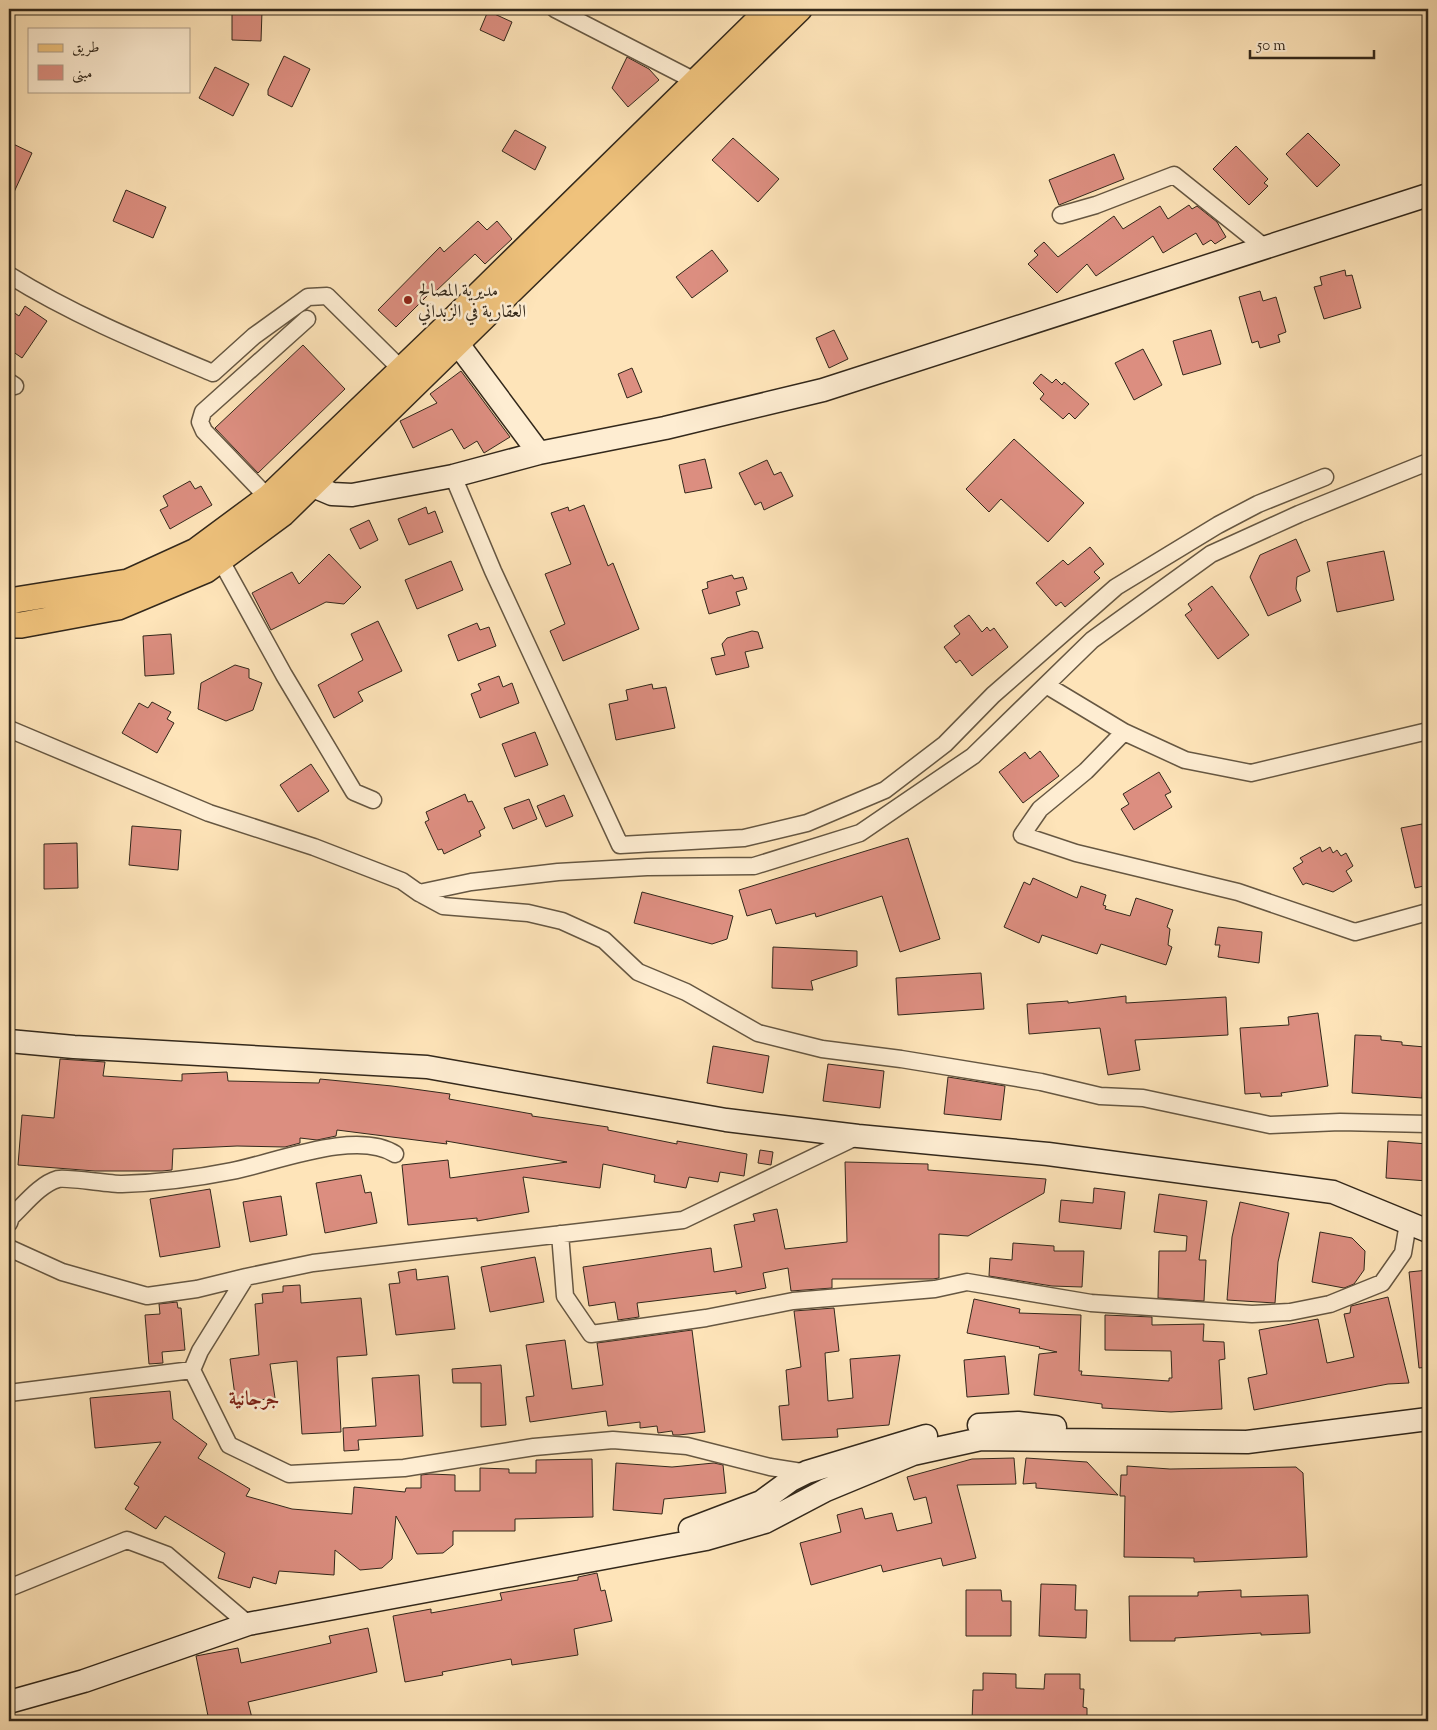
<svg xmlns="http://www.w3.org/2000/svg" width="1437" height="1730" viewBox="0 0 1437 1730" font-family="'Sorts Mill Goudy',Amiri,serif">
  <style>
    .building { fill: #dc8e80; stroke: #33281b }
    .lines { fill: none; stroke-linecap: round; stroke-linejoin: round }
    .street-casing { stroke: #665742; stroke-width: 19 }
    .secondary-casing { stroke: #33281b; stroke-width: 25 }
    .primary-casing { stroke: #33281b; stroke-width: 28 }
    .street { stroke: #feedd2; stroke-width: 16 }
    .secondary { stroke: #feedd2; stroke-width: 22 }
    .primary { stroke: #efc27c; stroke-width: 25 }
    .poi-dot { fill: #8f2418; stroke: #feedd2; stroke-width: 2 }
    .labels { text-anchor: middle; stroke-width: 5; stroke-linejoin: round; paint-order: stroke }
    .poi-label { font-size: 18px; fill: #33281b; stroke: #feedd2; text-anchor: start }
    .quarter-label { font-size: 20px; font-weight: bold; fill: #7a1f14; stroke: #feedd2 }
  </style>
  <rect width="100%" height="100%" fill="#fee4b9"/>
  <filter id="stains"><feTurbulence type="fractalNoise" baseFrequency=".004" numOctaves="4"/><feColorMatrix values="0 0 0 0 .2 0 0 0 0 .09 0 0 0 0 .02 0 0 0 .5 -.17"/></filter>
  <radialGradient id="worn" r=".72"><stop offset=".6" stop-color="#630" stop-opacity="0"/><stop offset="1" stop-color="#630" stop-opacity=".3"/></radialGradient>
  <path class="building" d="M232 11H262L261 41 232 40Z
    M488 11 512 22 504 41 480 30Z
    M284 56 310 69 292 107 268 95V90Z
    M627 57 649 69 659 80 628 107 612 88Z
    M215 67 249 84 233 116 199 98Z
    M515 130 546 147 535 170 502 151Z
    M1308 133 1340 165 1317 187 1286 154Z
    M733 138 779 179 758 202 712 160Z
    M9 142 32 153 9 203Z
    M1236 146 1268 179 1264 183 1268 186 1249 205 1213 169Z
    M1114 154 1124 179 1059 205 1049 180Z
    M126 190 166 207 153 238 113 221Z
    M1189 205 1192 209 1197 206 1217 222 1226 237 1215 244 1211 240 1203 245 1196 233 1163 253 1153 236 1096 276 1087 264 1057 293 1028 264 1038 255 1034 251 1044 242 1058 257 1114 216 1123 229 1160 206 1168 219Z
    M478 221 487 230 497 221 512 239 485 264 475 254 435 292 433 290 396 327 378 310 440 247 444 252Z
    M712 250 728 271 692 298 676 277Z
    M1345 270 1346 276 1352 275 1361 308 1324 319 1314 287 1322 285 1320 277Z
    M1260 291 1263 301 1276 297 1286 332 1278 335 1280 342 1260 348 1258 341 1252 343 1239 297Z
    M25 306 47 321 22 358 9 349V309L19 316Z
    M834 330 848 359 829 368 816 338Z
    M1211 330 1221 364 1183 375 1173 341Z
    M303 345 345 389 258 473 215 428Z
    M1143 349 1162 385 1134 400 1115 363Z
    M632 368 642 392 627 398 618 374Z
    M461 371 510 437 484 453 477 441 464 449 452 429 413 448 400 421 437 403 430 394Z
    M1041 374 1052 383 1056 379 1062 385 1064 382 1089 404 1075 419 1069 413 1063 419 1040 399 1044 394 1033 383Z
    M1014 439 1084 503 1048 542 1001 499 989 512 966 489Z
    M705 459 712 488 685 493 679 465Z
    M767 460 774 475 781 472 793 496 764 510 761 502 755 505 739 473Z
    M190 481 195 489 201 486 212 505 170 529 160 510 168 506 163 496Z
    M584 505 608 566 613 563 639 629 563 661 550 631 565 624 545 574 571 564 551 513 568 507 569 511Z
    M426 507 428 514 435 511 443 532 409 545 398 519Z
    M369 520 378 540 360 549 350 529Z
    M1296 539 1310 571 1297 577 1296 589 1301 601 1268 616 1250 577 1260 555Z
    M1090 547 1104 564 1094 572 1100 578 1065 607 1061 602 1056 606 1036 583 1063 560 1068 565Z
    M1384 551 1394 600 1337 612 1327 562Z
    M329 554 361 587 344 604 326 602 271 630 252 593 292 572 299 584Z
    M451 561 463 590 417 609 405 580Z
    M732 575 734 579 743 577 747 589 736 592 740 605 709 614 702 590 708 588 707 582Z
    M1212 586 1249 635 1218 659 1185 615 1192 610 1188 604Z
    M969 615 982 632 987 627 990 631 994 628 1008 647 972 676 960 660 956 663 944 647 960 634 954 626Z
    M378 621 402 671 358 692 363 701 334 718 318 685 363 660 351 634Z
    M477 623 480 630 489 627 496 646 458 661 448 635Z
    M752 631 758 632 763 648 745 652 749 667 716 675 711 658 725 655 722 644 727 638Z
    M171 634 174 674 145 676 143 636Z
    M235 665 249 669V678L262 683 253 710 226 721 198 709 201 683Z
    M499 676 503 687 512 683 519 703 480 718 471 694 481 690 478 684Z
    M652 684 653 689 666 687 675 728 616 740 609 704 628 700 626 690Z
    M152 702 171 712 167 719 174 723 157 753 122 733 139 703 148 708Z
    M535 732 548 765 515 777 502 744Z
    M1040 751 1059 776 1023 803 999 772 1025 752 1030 759Z
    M311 764 329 791 298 812 280 785Z
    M1159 772 1171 792 1165 795 1172 807 1134 830 1121 809 1129 804 1123 794Z
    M465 794 468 802 472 801 485 828 479 831 481 836 444 854 442 849 438 850 425 822 429 820 426 812Z
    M564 795 573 816 546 827 537 806Z
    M529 799 537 819 513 829 504 808Z
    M1422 824 1428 851V885L1415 888 1401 828Z
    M132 826 181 830 178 870 129 865Z
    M908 838 940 939 900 952 882 896 816 917 815 913 776 924 771 909 747 916 739 890Z
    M77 843 78 888 44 889V844Z
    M1320 847 1322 852 1330 847 1333 853 1337 850 1341 856 1346 853 1353 866 1346 871 1352 881 1333 892 1306 883 1303 885 1293 868 1303 862 1300 858Z
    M1033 878 1077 898 1081 886 1106 895 1103 905 1106 906 1105 909 1130 916 1136 898 1173 910 1167 927 1170 929 1168 945 1172 947 1166 965 1101 944 1097 954 1042 935 1039 943 1004 927 1024 882 1030 885Z
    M642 892 733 916 727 939 712 944 634 923Z
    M1218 927 1262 932 1259 963 1218 957 1220 945H1215Z
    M773 947 857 951V966L811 981 813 990 772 988Z
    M981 973 984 1009 898 1015 896 978Z
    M1126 996V1003L1226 997 1228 1035 1135 1040 1140 1070 1108 1075 1100 1028 1029 1034 1027 1004 1068 1001V1003Z
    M1318 1013 1328 1086 1281 1093 1282 1096 1261 1097 1260 1093 1245 1094 1240 1028 1289 1025 1288 1017Z
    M1355 1035 1381 1036V1040L1402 1042V1045L1425 1047 1422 1098 1352 1093Z
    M713 1046 769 1056 763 1093 707 1083Z
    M60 1059 105 1062 103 1076 182 1081V1074L227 1072 228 1081 319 1083 320 1079 392 1086 450 1094 449 1099 532 1114V1116L608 1127V1130L677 1144V1141L747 1154 744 1176 720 1172 718 1182 689 1177 686 1188 654 1182 655 1175 603 1164 600 1188 523 1177 529 1212 477 1221V1218L408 1225 402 1165 448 1160 450 1178 567 1162 446 1141 447 1144 337 1130 336 1136 317 1140 300 1138V1143L285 1147 237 1146 173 1149 172 1170 162 1171H95L18 1165 22 1115 54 1118Z
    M828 1064 884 1071 880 1108 823 1101Z
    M948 1077 1005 1086 1001 1120 944 1114Z
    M1388 1141 1428 1144V1181L1386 1178Z
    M760 1150 773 1152 771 1165 758 1163Z
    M845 1162 928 1164V1170L1046 1179 1044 1193 968 1236 939 1234V1278L933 1279H832V1288L791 1291 788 1268 763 1273 766 1288 736 1294V1291L637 1303 639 1317 618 1320 615 1302 589 1306 583 1267 711 1248 714 1272 742 1267 734 1225 755 1221 753 1214 777 1209 785 1249 847 1242Z
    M361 1175 365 1193 371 1192 377 1223 325 1233 316 1183Z
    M1094 1188 1125 1192 1121 1229 1059 1222 1061 1200 1093 1203Z
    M210 1189 220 1247 160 1257 150 1199Z
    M1159 1194 1207 1201 1199 1260H1206L1204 1301 1158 1298 1159 1251H1186L1187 1236 1154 1232Z
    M281 1196 287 1235 250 1242 243 1202Z
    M1240 1202 1289 1213 1278 1262 1275 1303 1227 1300 1232 1237Z
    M1320 1232 1352 1238 1365 1251 1364 1270 1354 1284 1344 1288 1312 1282Z
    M1013 1243 1054 1246V1251H1084L1082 1287 1052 1286 989 1276 990 1258 1012 1260Z
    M535 1257 544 1302 490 1312 481 1267Z
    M416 1269 417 1280 448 1276 455 1329 396 1335 389 1284 400 1283 398 1272Z
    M1428 1270V1367L1419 1368 1409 1272Z
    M300 1285 301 1303 361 1298 367 1355 337 1357 341 1432 302 1434 297 1361 270 1364 275 1398 236 1403 230 1359 259 1355 255 1304 263 1303 262 1294 283 1292V1286Z
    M1388 1297 1409 1383 1388 1384 1254 1410 1248 1378 1267 1374 1259 1330 1318 1319 1327 1363 1354 1357 1344 1314 1350 1313 1351 1306Z
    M974 1299 1020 1309 1019 1313 1081 1315 1079 1371H1082L1081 1375 1169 1381V1378H1172L1171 1351 1105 1350V1315L1152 1317V1325L1204 1324 1203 1341 1224 1342 1225 1359 1219 1360 1222 1409 1171 1412 1102 1408V1404L1034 1395 1039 1354 1057 1352 1039 1348 1040 1347 967 1333Z
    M177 1302 178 1308H181L185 1350 162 1352 163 1363 149 1364 145 1315 160 1314 159 1304Z
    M834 1308 839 1351 825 1353 828 1401 853 1398 850 1359 900 1355 889 1425 837 1429 838 1437 782 1440 779 1406 789 1405 786 1370 801 1367 794 1311Z
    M692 1330 705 1432 679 1435H673L672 1431 658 1433 657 1426 640 1428V1422L608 1426 606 1411 530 1422 526 1397 534 1396 526 1345 565 1340 572 1389 603 1385 597 1343Z
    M1005 1356 1009 1394 967 1397 964 1360Z
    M501 1365 506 1425 481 1427V1383H453L452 1369Z
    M419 1375 423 1436 358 1440 359 1450 344 1451 343 1428 376 1426 372 1378Z
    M170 1391 173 1419 207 1444 198 1458 250 1489 246 1496 292 1509 352 1514 354 1487 405 1492 406 1488H421V1475L430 1474 455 1475V1491H480V1468L509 1469V1473H536V1460L592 1459 593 1517 515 1519V1531H453V1545L443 1553 417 1554 396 1516 392 1559 382 1568 360 1570 335 1550 334 1575 279 1571 276 1584 253 1577 250 1588 218 1578 225 1553 165 1516 156 1529 125 1509 139 1487 134 1484 161 1442 95 1448 90 1398Z
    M1014 1458 1016 1484 957 1485 976 1558 943 1566 941 1558 883 1572 881 1565 811 1585 800 1543 841 1532 837 1515 862 1508 865 1519 892 1513 897 1531 932 1523 926 1497 914 1500 907 1477 972 1459Z
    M1026 1458 1087 1462 1118 1495 1036 1488V1483L1023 1484Z
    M616 1463 672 1467 714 1463 723 1465 726 1493 664 1499 662 1514 613 1510Z
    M1127 1466 1170 1469 1296 1467 1303 1473 1307 1557 1194 1562V1558L1124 1557 1125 1496H1120L1121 1475H1127Z
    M597 1573 601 1591 605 1590 612 1621 574 1629 578 1655 512 1665 511 1659 442 1672 443 1675 405 1682 393 1616 431 1609V1613L502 1600 500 1593 578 1580V1577Z
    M1041 1584 1076 1585 1075 1610H1087L1086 1638 1039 1636Z
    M966 1590H1001L1002 1601H1011V1636H966Z
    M1241 1590V1597L1308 1595 1310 1633 1261 1635V1633L1175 1638V1641H1130L1129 1596H1198V1592Z
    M368 1628 377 1672 248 1702 252 1718 237 1721H209L196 1656 238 1648 241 1663 331 1643 329 1636Z
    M983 1673 1016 1674V1688L1044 1689 1045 1674H1080V1689H1084L1083 1707 1087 1708V1721H972L973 1690H983Z"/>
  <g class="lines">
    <defs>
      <path id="street" d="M555 9 695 81
        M1061 215 1096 205 1174 175 1264 247
        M9 275C73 315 144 344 213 373L254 336 308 297 327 296 401 369
        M9 382 15 386
        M453 476 493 571 620 845 744 838 807 823 885 790 945 744 993 695 1116 587 1218 525 1258 504 1325 477
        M274 504 204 431 200 422 203 412 307 319
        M220 559 284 675 354 792 373 800
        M1046 685 1124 732
        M9 729 209 813 314 847 402 881 419 893 443 906 528 913 562 921 604 940 638 972 686 992 758 1033 822 1049 901 1059 1041 1082 1100 1096 1143 1098 1270 1125 1340 1122 1428 1124
        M1428 731 1251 773 1185 760 1124 732 1086 771 1040 809 1022 835 1076 853 1238 892 1355 932 1428 912
        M419 893 471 882 558 872 647 867 754 866 860 833 973 756 1092 640 1211 554 1299 514 1428 462
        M9 1223 11 1217C24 1205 40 1184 58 1179 67 1177 108 1184 122 1184 158 1183 197 1178 232 1171 274 1163 356 1129 395 1154
        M560 1234 565 1296 591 1334 706 1318 793 1301 935 1289 967 1282 1091 1303 1252 1314 1290 1312 1330 1304 1382 1283 1403 1253 1408 1223
        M9 1248 62 1272 147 1296 197 1289 246 1277
        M9 1393 192 1370
        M808 1473 770 1467 687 1446 613 1440 534 1447 404 1468 289 1474 229 1445 192 1370 200 1351 246 1277 313 1263 683 1220 858 1136
        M9 1588 127 1540 167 1555 248 1624"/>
      <path id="secondary" d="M446 328 539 453
        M313 486 332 494 352 495 453 476 539 453 665 428 823 390 1428 195
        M9 1041 74 1047 427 1067 726 1120 858 1136 1048 1154 1333 1192 1428 1231
        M979 1425 1018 1423 1055 1427
        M690 1529 761 1502 791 1480 807 1472 926 1436
        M9 1702 84 1681 248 1624 706 1539 765 1522 826 1490 913 1454 981 1439 1247 1442 1428 1419"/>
      <path id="primary" d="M9 601 128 582 196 551 269 497 446 327 770 9
        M9 625H21L118 607 206 570 282 514 799 9"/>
    </defs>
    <use href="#street" class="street-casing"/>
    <use href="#secondary" class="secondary-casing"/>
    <use href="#primary" class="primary-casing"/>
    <use href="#street" class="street"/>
    <use href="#secondary" class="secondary"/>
    <use href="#primary" class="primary"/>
  </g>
  <circle class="poi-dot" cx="408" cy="300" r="5"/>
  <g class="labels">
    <g class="poi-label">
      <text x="418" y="296">مديرية المصالح<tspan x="418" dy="21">العقارية في الزبداني</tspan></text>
    </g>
    <g class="quarter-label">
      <text x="254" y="1405">جرجانية</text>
    </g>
  </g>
  <rect width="1437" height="1730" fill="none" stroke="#fee4b9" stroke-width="30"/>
  <rect x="10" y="10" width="1417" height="1710" fill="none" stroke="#33281b" stroke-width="2.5"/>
  <rect x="15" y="15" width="1407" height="1700" fill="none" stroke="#33281b"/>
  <rect x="28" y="28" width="162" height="65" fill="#feedd2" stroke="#ad9e89"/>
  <rect x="38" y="44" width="25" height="8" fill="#efc27c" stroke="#ad9e89"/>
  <text x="72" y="52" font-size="15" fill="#33281b">طريق</text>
  <rect x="38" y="65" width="25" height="15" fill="#dc8e80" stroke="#ad9e89"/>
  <text x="72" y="78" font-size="15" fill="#33281b">مبنى</text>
  <path d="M1250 50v8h124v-8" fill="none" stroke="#33281b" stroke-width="2.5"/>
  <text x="1257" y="50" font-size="15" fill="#33281b" stroke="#feedd2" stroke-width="4" paint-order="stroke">50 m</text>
  <rect width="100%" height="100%" filter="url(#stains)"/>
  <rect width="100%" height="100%" fill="url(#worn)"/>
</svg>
